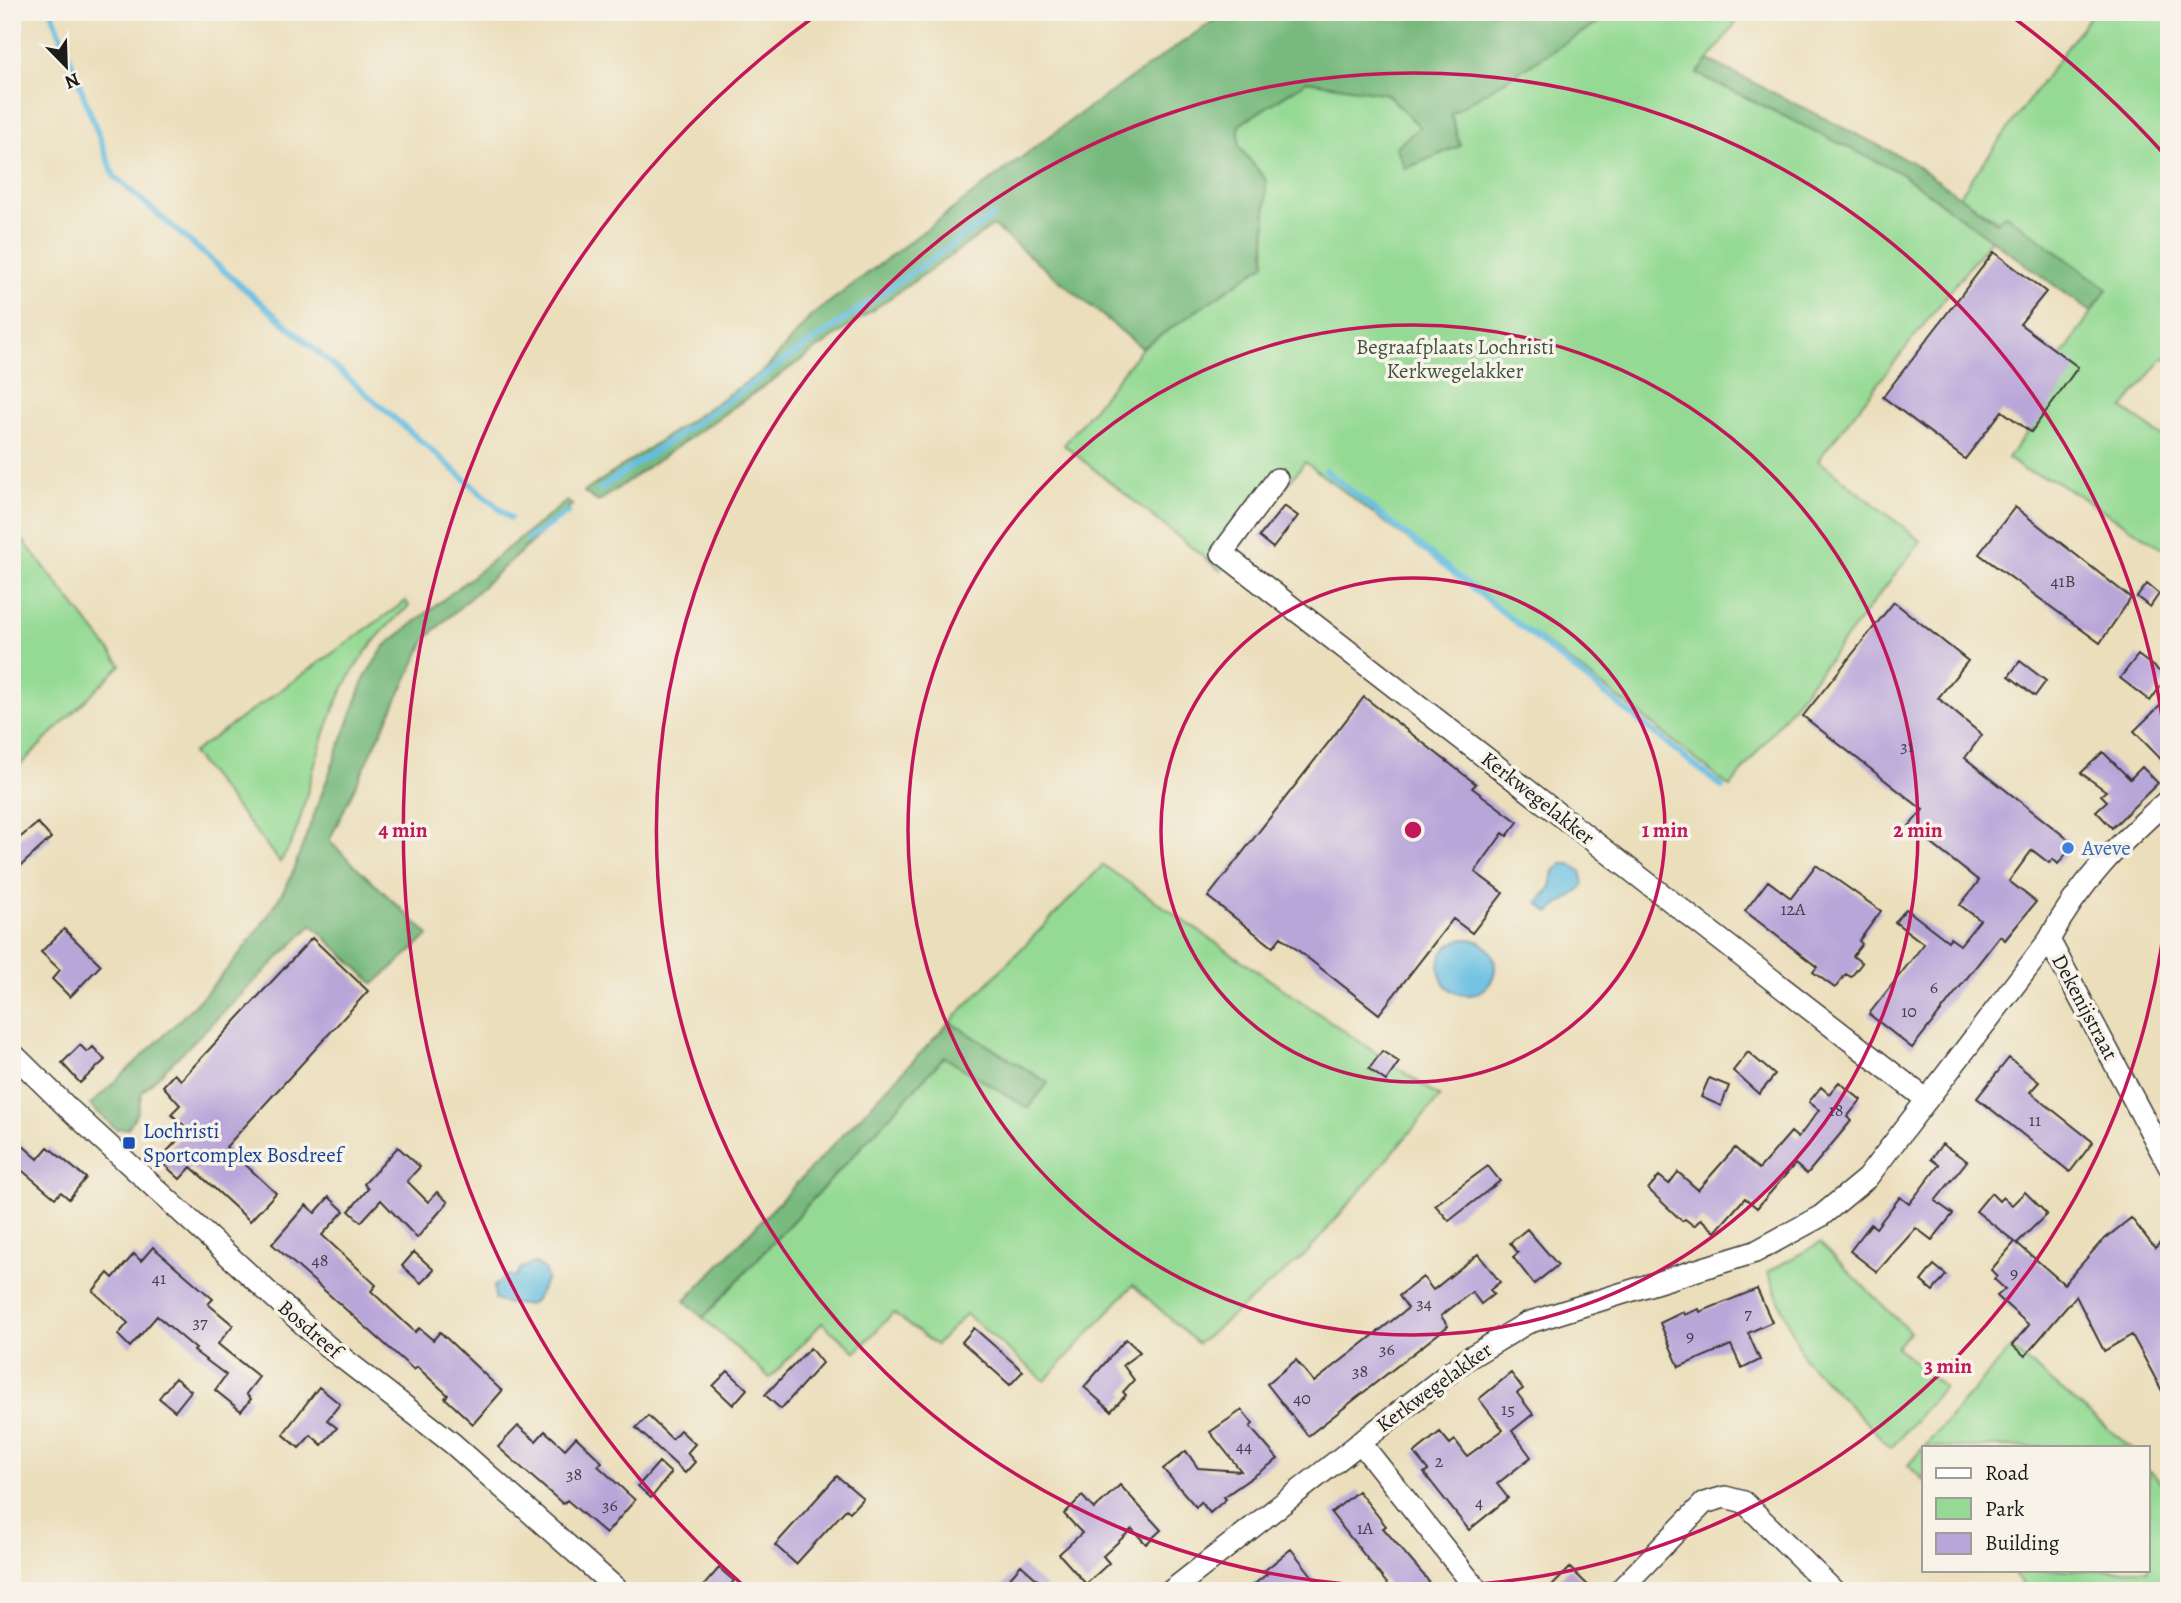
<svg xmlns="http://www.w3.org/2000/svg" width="2181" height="1603" viewBox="0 0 2181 1603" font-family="Alegreya,serif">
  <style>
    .green { fill: #95da94; stroke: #587b58; stroke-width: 2 }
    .forest { fill: #78ba7e; stroke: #4a6b4d; stroke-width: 2 }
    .water { fill: #64bde2; stroke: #406c7f; stroke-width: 2 }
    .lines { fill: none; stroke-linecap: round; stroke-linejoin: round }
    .stream { stroke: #64bde2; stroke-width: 6 }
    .building { fill: #b9a6d9 }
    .street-casing { stroke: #3b3934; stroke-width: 24 }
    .street { stroke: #fff; stroke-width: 21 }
    .ring { fill: none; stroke: #c2185b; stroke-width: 3.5 }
    .shop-dot { fill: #3f7fe0; stroke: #f7f3e8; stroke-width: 2.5 }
    .transit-dot { fill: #1a4fb4; stroke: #f7f3e8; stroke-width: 2.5 }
    .labels { text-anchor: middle; stroke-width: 7; stroke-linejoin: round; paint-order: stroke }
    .number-label { font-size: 18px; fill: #433e4b }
    .park-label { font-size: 21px; fill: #405540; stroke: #f7f3e8 }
    .street-label { font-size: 21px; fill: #1c1c1c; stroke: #f7f3e8 }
    .shop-label { font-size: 21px; fill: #366cbe; stroke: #f7f3e8; text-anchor: start }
    .transit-label { font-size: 21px; fill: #164399; stroke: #f7f3e8; text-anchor: start }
    .centre { fill: #c2185b; stroke: #f7f3e8; stroke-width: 3.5 }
    .ring-label { font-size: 21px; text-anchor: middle; font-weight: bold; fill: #c2185b; stroke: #f7f3e8; stroke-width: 7; stroke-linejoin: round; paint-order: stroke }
  </style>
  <rect width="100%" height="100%" fill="#f7f3e8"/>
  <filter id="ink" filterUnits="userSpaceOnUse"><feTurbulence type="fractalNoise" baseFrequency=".0143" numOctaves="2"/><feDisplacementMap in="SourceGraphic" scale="14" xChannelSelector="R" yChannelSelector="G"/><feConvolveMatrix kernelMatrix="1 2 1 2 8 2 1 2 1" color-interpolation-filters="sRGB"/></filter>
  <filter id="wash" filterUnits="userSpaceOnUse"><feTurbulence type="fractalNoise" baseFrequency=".00686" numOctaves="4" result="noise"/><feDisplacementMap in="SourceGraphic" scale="28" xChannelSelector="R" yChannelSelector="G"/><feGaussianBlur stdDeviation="1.57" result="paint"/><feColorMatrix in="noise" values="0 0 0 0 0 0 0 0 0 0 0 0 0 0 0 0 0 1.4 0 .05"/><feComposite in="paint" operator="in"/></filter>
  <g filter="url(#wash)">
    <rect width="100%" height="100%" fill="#ebdebb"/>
    <path class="green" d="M1604 12H1744L1698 74 1899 172 1991 239 1818 460 1921 541 1730 787 1632 708 1305 462 1221 571 1064 445 1142 348 1265 264 1266 180 1239 147V125L1307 81 1387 94 1420 127 1450 114 1600 21Z
      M2093 12H2169V360L2164 357 2123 408 2169 442V552L2054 480 2025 471 2008 458 2073 372 2058 362 2107 289 1959 196Z
      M12 526 121 665 12 773Z
      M406 601 409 606C354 653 332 703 313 771 304 802 299 836 280 862L192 753Z
      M1103 865 1440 1097 1307 1253 1198 1344 1133 1285 1045 1381 966 1314 936 1345 893 1313 856 1352 822 1323 770 1378 703 1318 944 1057 1028 1108 1048 1083 950 1022Z
      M1820 1243 1910 1332 1896 1347 1944 1387 1891 1448 1804 1359 1767 1272Z
      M2011 1348 2130 1447H1924V1481L1908 1465Z
      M2148 1470 2169 1490V1591H2030L2010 1570H2148Z"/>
    <path class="forest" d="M1226 12H1604L1600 21 1451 114 1460 146 1405 169 1396 147 1420 127 1387 94 1307 81 1239 125V147L1266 180 1265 264 1142 348 993 226 598 502 584 492 766 369 811 316 1074 118Z
      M1708 60 1910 161 1996 222 2006 214 2107 289 2091 312 1899 172 1697 74Z
      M567 501 572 505 427 637 329 841 429 935 374 984 312 925 142 1092 137 1113 128 1128 116 1129 90 1105C163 1036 242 969 290 879L366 675 385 646Z
      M950 1022 1048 1083 1028 1108 944 1057 703 1318 685 1301Z"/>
    <path class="water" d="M1570 864 1581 871 1584 884C1576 897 1561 901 1549 913L1538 903 1551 887 1554 871 1562 864Z
      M1439 967a28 28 0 1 1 56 0a28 28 0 1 1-56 0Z
      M535 1263 544 1269 547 1279 535 1301 528 1305C517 1303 504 1306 495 1299L494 1286 507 1275 515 1277 521 1268Z"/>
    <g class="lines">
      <path class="stream" d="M52 12 114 176 510 518
        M1326 471 1722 787
        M600 489 994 215
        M528 539 568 512"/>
    </g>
    <g id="blocks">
      <path class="building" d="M1994 252 2046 292 2020 324 2078 367 2031 432 2002 411 1965 459 1883 397Z
        M1284 506 1298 516 1273 548 1259 537Z
        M2015 507 2131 598 2100 643 1979 554Z
        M2147 584 2159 594 2150 607 2137 597Z
        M1894 602 1968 661 1938 698 1982 735 1965 758 2074 844 2058 864 2053 859 2049 863 2032 850 2009 881 2036 902 2005 940 2000 936 1912 1048 1869 1014 1924 944 1895 922 1906 909 1948 941 1950 938 1960 945 1980 920 1960 905 1979 881 1909 826 1923 810 1803 716Z
        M2138 655 2167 677 2150 701 2120 678Z
        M2020 661 2046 681 2035 696 2009 676Z
        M1364 697 1476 784 1472 788 1518 822 1507 836 1503 833 1475 872 1503 893 1472 933 1453 919 1379 1014 1281 937 1273 947 1208 897Z
        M2169 697V768L2134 731Z
        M2103 752 2130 779 2142 767 2158 783 2112 828 2096 811 2107 801 2101 795 2106 791 2081 773Z
        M38 823 51 838 12 874V844Z
        M1816 865 1881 911 1859 941 1862 944 1853 956 1862 963 1851 977 1846 974 1835 988 1813 972 1817 967 1745 911 1768 881 1791 898Z
        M64 929 101 965 70 997 52 979 60 970 41 952Z
        M312 938 368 991 226 1147 276 1193 250 1221 191 1167 180 1179 159 1160 188 1129 171 1114 180 1105 163 1086 174 1074 181 1080Z
        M80 1045 87 1052 93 1047 105 1060 80 1083 62 1063Z
        M1382 1051 1399 1062 1386 1081 1369 1069Z
        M1748 1052 1775 1075 1759 1094 1733 1071Z
        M2009 1058 2039 1082 2030 1092 2093 1142 2070 1172 1977 1098Z
        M1709 1078 1729 1086 1721 1106 1701 1097Z
        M1839 1082 1861 1100 1847 1117 1851 1121 1807 1174 1795 1164 1757 1208 1745 1198 1715 1232 1701 1219 1694 1226 1685 1219 1682 1221 1648 1189 1659 1176 1669 1184 1678 1172 1698 1190 1735 1148 1759 1169 1791 1132 1798 1138 1819 1110 1809 1102 1821 1087 1829 1094Z
        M12 1136 38 1159 48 1147 86 1178 69 1199 61 1192 55 1198 12 1162Z
        M1942 1144 1967 1161 1935 1201 1953 1214 1932 1240 1916 1228 1877 1272 1850 1251 1871 1224 1876 1228 1900 1197 1909 1204 1939 1165 1931 1159Z
        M398 1147 420 1167 407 1181 428 1202 437 1192 448 1202 417 1238 381 1200 361 1222 349 1211 368 1189 364 1184Z
        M1488 1166 1500 1181 1449 1221 1435 1205Z
        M2025 1192 2047 1214 2017 1243 2064 1284 2101 1242 2131 1218 2155 1248 2169 1234V1404L2132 1335 2104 1351 2076 1296 2025 1356 2012 1345 2029 1325 1997 1296 2005 1289 1994 1279 1997 1276 1991 1270 2015 1242 1976 1211 1991 1193 1999 1201 2003 1197 2012 1205Z
        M329 1197 344 1211 322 1235 376 1285 371 1291 415 1332 419 1328 433 1340 440 1332 502 1391 473 1424 445 1398 448 1395 417 1367 414 1370 272 1244 306 1205 315 1213Z
        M1527 1229 1558 1265 1534 1284 1513 1257 1518 1253 1510 1243Z
        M153 1247 213 1299 208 1304 233 1325 218 1344 259 1377 246 1394 251 1399 241 1411 215 1390 226 1375 194 1351 196 1349 157 1316 130 1347 118 1335 128 1323 93 1291 108 1273 113 1278 134 1254 141 1261Z
        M414 1252 434 1270 421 1283 402 1266Z
        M1478 1254 1500 1282 1490 1290 1494 1294 1481 1304 1472 1292 1441 1316 1448 1326 1308 1436 1267 1384 1296 1360 1314 1382 1408 1308 1399 1296 1423 1277 1433 1290Z
        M1934 1265 1946 1275 1933 1291 1921 1281Z
        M1757 1289 1772 1322 1748 1333 1760 1360 1742 1369 1731 1345 1679 1367 1660 1323 1683 1312 1684 1315 1699 1309 1700 1312Z
        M974 1328 1023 1371 1010 1385 962 1342Z
        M1126 1339 1140 1352 1123 1365 1134 1380 1123 1392 1126 1395 1111 1411 1084 1387Z
        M810 1348 822 1363 781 1409 765 1395Z
        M728 1371 747 1389 733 1405 713 1386Z
        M1511 1373 1523 1389 1517 1393 1533 1414 1512 1431 1531 1457 1497 1484 1508 1498 1469 1530 1424 1473 1428 1470 1414 1453 1440 1432 1450 1444 1455 1440 1467 1456 1503 1430 1479 1399Z
        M175 1378 191 1391 175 1411 159 1398Z
        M319 1387 340 1404 327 1420 337 1428 322 1445 311 1435 299 1448 283 1434Z
        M1242 1410 1253 1424 1250 1427 1278 1459 1224 1497 1226 1499 1210 1513 1201 1502 1196 1507 1163 1469 1186 1451 1198 1468 1241 1471 1210 1432Z
        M648 1416 672 1439 680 1430 695 1444 687 1453 695 1462 685 1473 636 1428Z
        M518 1426 536 1441 545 1431 565 1449 576 1437 602 1462 598 1466 635 1500 606 1534 567 1500 563 1504 498 1447Z
        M659 1462 671 1473 651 1498 638 1486Z
        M837 1476 863 1498 850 1512 846 1509 796 1564 775 1545Z
        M1120 1485 1161 1530 1146 1544 1132 1529 1103 1556 1109 1563 1086 1584 1059 1554 1082 1533 1064 1514 1082 1496 1094 1509Z
        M1358 1491 1386 1526 1383 1528 1427 1579 1433 1591H1393L1331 1513Z
        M1291 1549 1316 1581 1302 1591H1246L1267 1574 1264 1571Z
        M1021 1565 1050 1591H998Z
        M719 1568 734 1581 725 1591H699Z
        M1570 1568 1594 1591H1547Z"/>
    </g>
  </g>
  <g filter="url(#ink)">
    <use href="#blocks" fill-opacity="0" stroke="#3b3934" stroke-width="2"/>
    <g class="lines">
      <defs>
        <path id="street" d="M1277 479 1222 553 1927 1100
          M2049 940 2169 1166
          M12 1053 68 1108 327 1346 452 1443 619 1591
          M1360 1442 1478 1591
          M1171 1591 1467 1359 1527 1323 1755 1252 1821 1216 1867 1178 2049 940C2079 882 2121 842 2169 799
          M1619 1591 1704 1503 1725 1497 1744 1502 1834 1591"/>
      </defs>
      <use href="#street" class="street-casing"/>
      <use href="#street" class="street"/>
    </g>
  </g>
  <g class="ring">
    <circle cx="1413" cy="830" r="252"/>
    <circle cx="1413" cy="830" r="505"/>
    <path d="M2169 876A757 757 0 1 1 2169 784"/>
    <path d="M744 1586A1010 1010 0 0 1 819 13M2007 13A1010 1010 0 0 1 2164 154"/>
  </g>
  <circle class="shop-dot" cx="2068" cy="848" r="7"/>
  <rect class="transit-dot" x="122" y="1136" width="14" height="14" rx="3.5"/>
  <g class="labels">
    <g class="number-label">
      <text x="2063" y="587">41B</text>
      <text x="1907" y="752">31</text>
      <text x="1793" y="915">12A</text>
      <text x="1934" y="993">6</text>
      <text x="1909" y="1017">10</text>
      <text x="1836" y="1116">18</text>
      <text x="2035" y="1126">11</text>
      <text x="320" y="1266">48</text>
      <text x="2014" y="1279">9</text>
      <text x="159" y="1284">41</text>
      <text x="1424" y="1309">34</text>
      <text x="1748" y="1319">7</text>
      <text x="200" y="1328">37</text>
      <text x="1690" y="1342">9</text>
      <text x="1387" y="1355">36</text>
      <text x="1360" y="1377">38</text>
      <text x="1302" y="1404">40</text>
      <text x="1508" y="1415">15</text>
      <text x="1244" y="1452">44</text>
      <text x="1439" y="1467">2</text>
      <text x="574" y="1480">38</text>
      <text x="1479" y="1508">4</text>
      <text x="610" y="1511">36</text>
      <text x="1365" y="1534">1A</text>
    </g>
    <g class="park-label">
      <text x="1455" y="354">Begraafplaats Lochristi<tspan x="1455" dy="24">Kerkwegelakker</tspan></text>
    </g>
    <g class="street-label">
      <text transform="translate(1538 798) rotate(38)" y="7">Kerkwegelakker</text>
      <text transform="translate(2085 1007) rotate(62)" y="7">Dekenijstraat</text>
      <text transform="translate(310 1329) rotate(41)" y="7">Bosdreef</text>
      <text transform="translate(1434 1387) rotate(-36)" y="7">Kerkwegelakker</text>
    </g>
    <g class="shop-label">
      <text x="2082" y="855">Aveve</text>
    </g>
    <g class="transit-label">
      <text x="143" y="1138">Lochristi<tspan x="143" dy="24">Sportcomplex Bosdreef</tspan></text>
    </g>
  </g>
  <circle cx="1413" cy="830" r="10" class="centre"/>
  <g class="ring-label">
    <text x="1665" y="837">1 min</text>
    <text x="1918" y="837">2 min</text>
    <text x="403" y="837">4 min</text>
    <text x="1948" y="1373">3 min</text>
  </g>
  <rect width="2181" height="1603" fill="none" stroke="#f7f3e8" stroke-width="42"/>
  <rect x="1922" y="1446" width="228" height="126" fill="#f7f3e8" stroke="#9f9d96" stroke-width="2"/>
  <rect x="1936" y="1468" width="35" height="10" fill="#ffffff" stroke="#9f9d96" stroke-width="2"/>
  <text x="1985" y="1480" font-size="21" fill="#1c1c1c">Road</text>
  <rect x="1936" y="1498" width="35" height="21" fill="#95da94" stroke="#9f9d96" stroke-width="2"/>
  <text x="1985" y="1516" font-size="21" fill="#1c1c1c">Park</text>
  <rect x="1936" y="1533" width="35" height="21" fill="#b9a6d9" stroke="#9f9d96" stroke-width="2"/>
  <text x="1985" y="1550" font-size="21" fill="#1c1c1c">Building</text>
  <g transform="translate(66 66) rotate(157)" stroke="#f7f3e8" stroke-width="5" paint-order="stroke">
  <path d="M0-5L12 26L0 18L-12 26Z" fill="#1c1c1c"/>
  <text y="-10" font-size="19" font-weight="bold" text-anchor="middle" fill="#1c1c1c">N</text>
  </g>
</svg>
